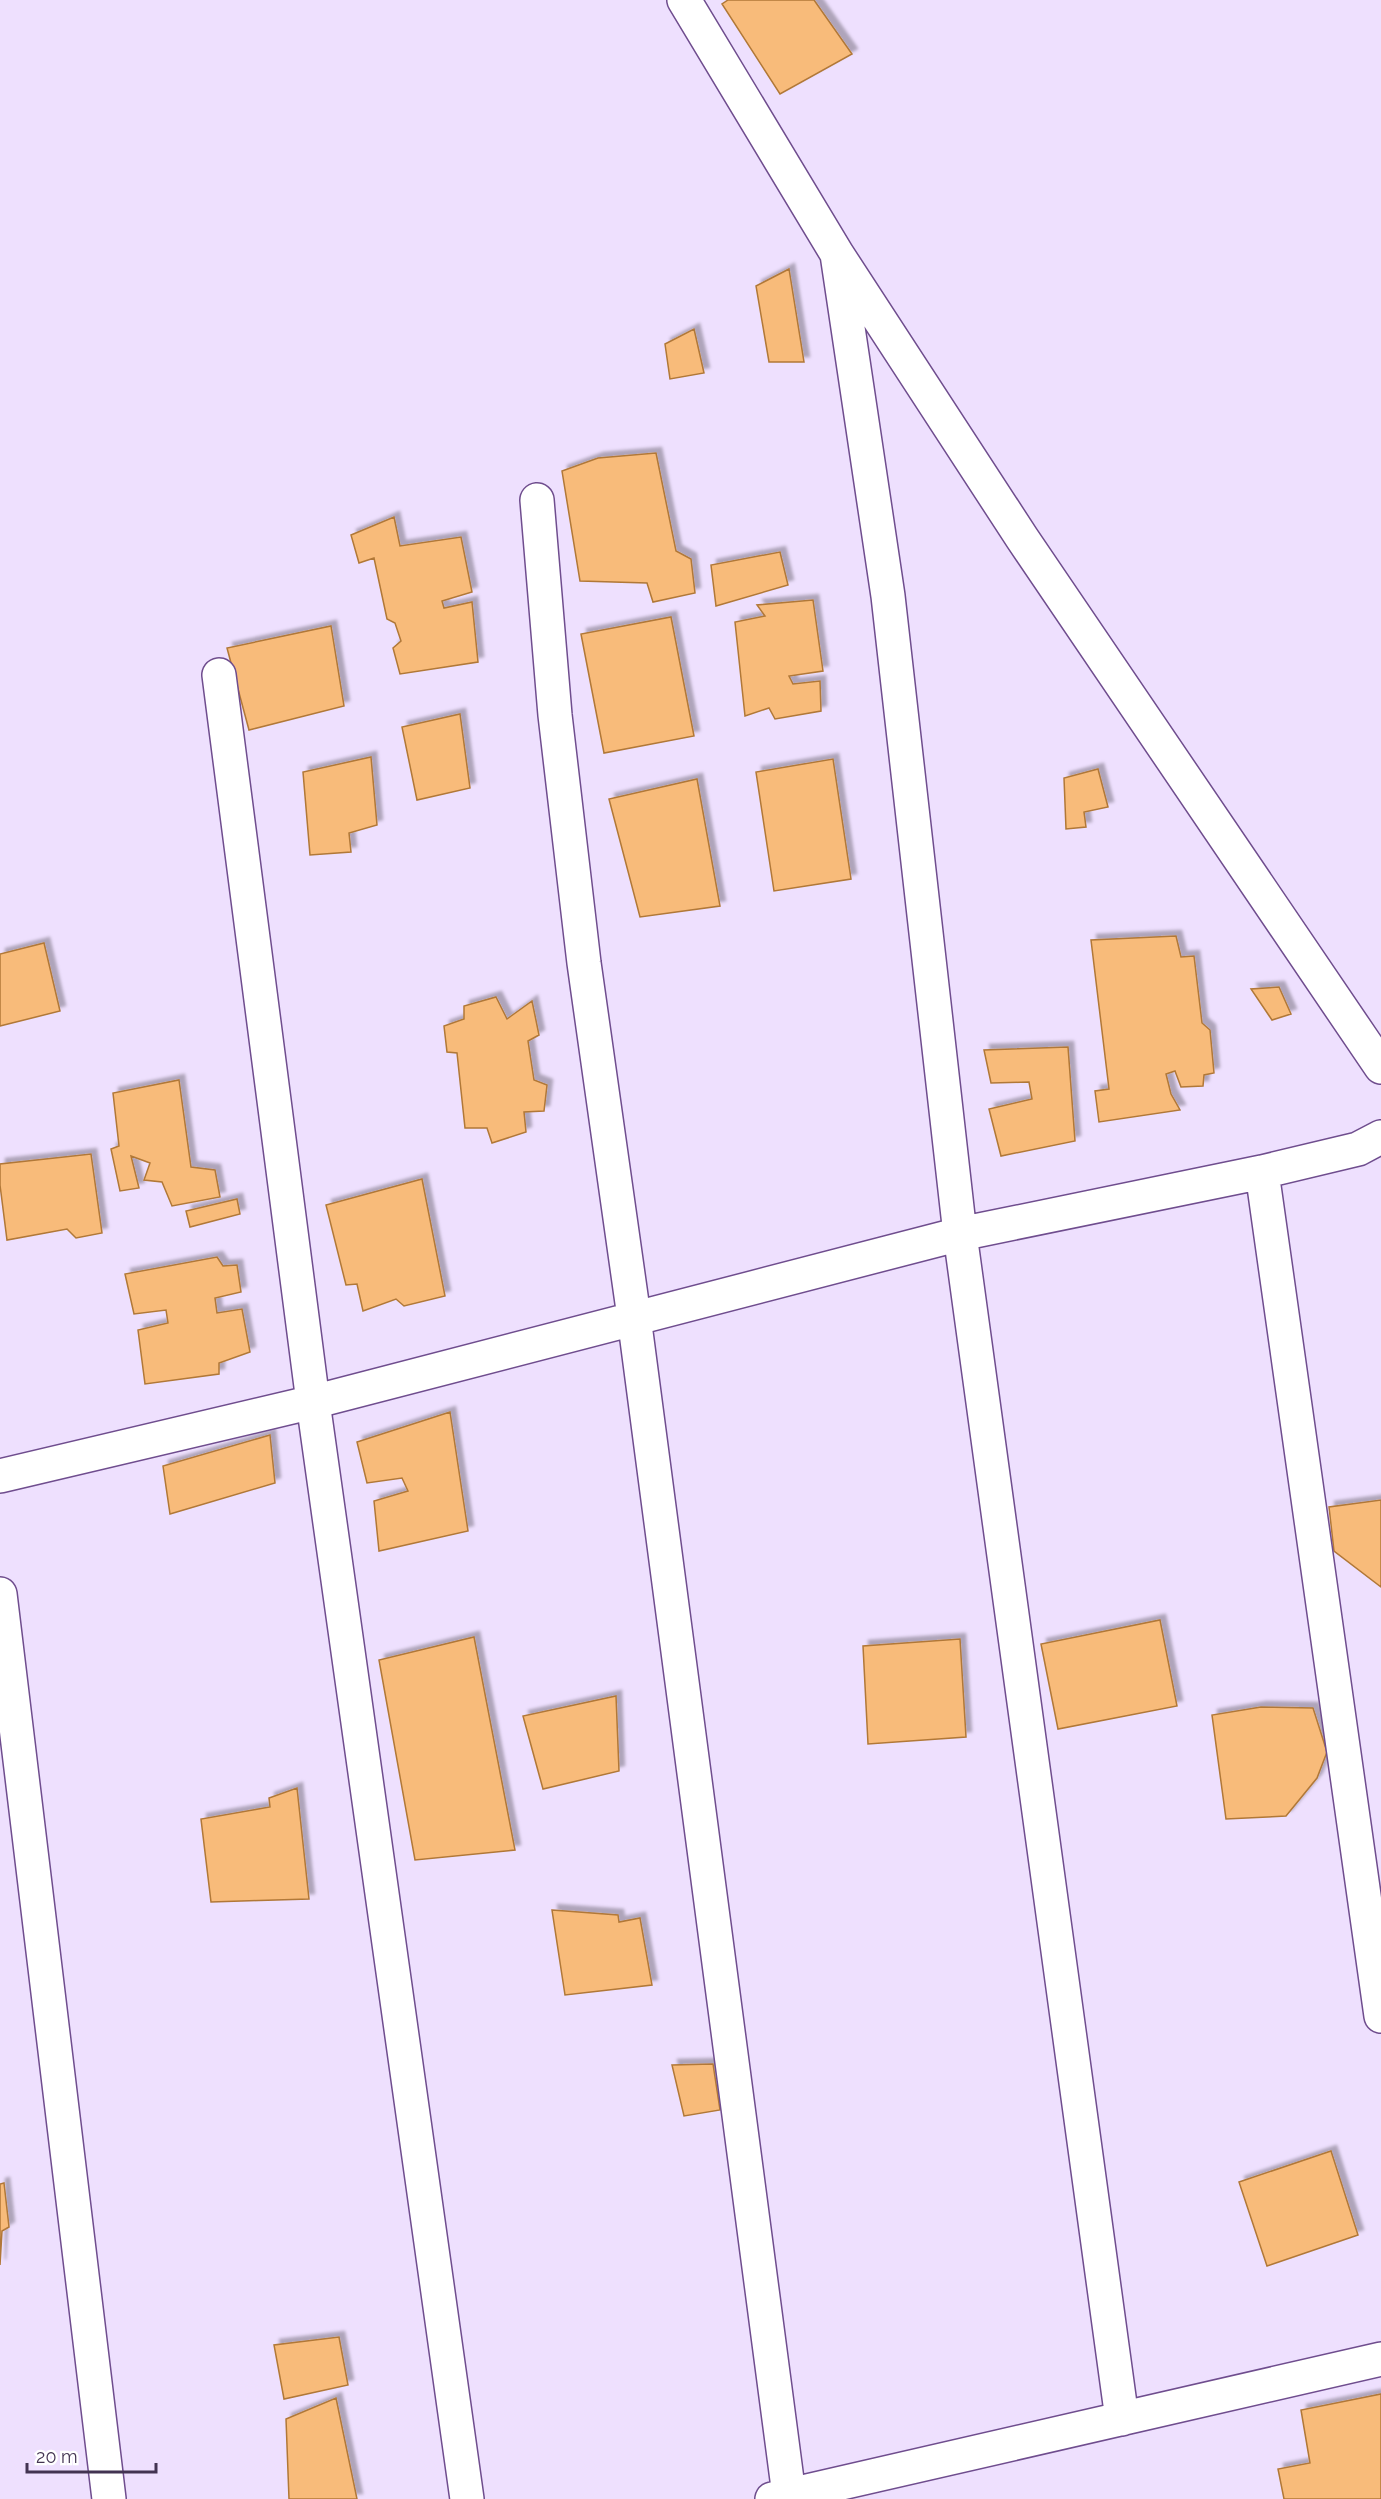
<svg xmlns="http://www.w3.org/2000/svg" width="1381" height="2499" viewBox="0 0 1381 2499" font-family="Raleway,sans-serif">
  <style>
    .building { fill: #f8bb7a; stroke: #b17837; stroke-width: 1.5; filter: url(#shadow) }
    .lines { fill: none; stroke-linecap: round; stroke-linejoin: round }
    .minor-casing { stroke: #6f4d8e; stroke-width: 36 }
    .minor { stroke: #fff; stroke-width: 33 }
  </style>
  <defs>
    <filter id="shadow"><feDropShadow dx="5.5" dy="-5.5" stdDeviation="1.5" flood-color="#0004"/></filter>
  </defs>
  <rect width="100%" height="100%" fill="#eee0fe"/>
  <path class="building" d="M728 0H814L852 54 780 94 722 4Z
    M789 269 804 362H769L756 286Z
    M694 329 704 373 670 379 665 344Z
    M656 453 676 551 691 559 695 593 653 602 647 583 580 581 562 471 598 458Z
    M394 517 400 546 461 537 472 592 442 601 444 608 472 602 478 662 400 674 393 648 401 641 395 623 387 619 374 558 359 563 351 535Z
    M780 552 788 585 716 606 711 565Z
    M813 600 823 671 789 676 793 684 820 681 821 711 775 719 769 708 745 716 735 622 765 616 757 605Z
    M671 617 694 736 604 753 581 634Z
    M331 626 344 706 249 730 227 648Z
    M460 714 470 788 417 800 402 727Z
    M371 757 377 825 349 833 351 852 310 855 303 772Z
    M833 759 851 879 774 891 756 772Z
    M1098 769 1108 807 1084 812 1086 827 1066 829 1064 778Z
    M697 779 720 906 640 917 609 799Z
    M1176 936 1181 957 1194 956 1202 1023 1210 1030 1214 1073 1204 1075 1203 1086 1181 1087 1175 1071 1166 1074 1171 1094 1180 1110 1099 1122 1095 1091 1109 1089 1091 940Z
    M44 943 60 1011 0 1026V954Z
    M1279 987 1291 1014 1272 1020 1251 989Z
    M496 997 507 1019 532 1001 539 1035 528 1041 534 1080 547 1085 544 1111 524 1112 526 1132 492 1143 487 1128H465L457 1053 447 1052 444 1026 464 1019V1006Z
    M1068 1047 1075 1141 1001 1156 989 1109 1032 1099 1029 1082 991 1083 984 1050Z
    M179 1080 191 1167 215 1170 220 1197 172 1206 162 1182 144 1180 150 1163 131 1156 139 1188 120 1191 111 1149 119 1146 113 1093Z
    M91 1154 102 1233 76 1238 67 1229 7 1240 0 1185V1164Z
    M422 1179 445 1296 404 1306 396 1299 363 1311 357 1284 346 1285 326 1205Z
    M237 1199 240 1214 190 1227 186 1211Z
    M217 1257 223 1266 237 1265 241 1292 215 1298 217 1313 242 1309 250 1352 219 1363V1374L145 1384 138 1330 168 1323 166 1310 134 1314 125 1274Z
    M450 1412 468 1531 379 1551 374 1501 408 1491 402 1478 367 1483 357 1442Z
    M270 1435 275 1483 170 1514 163 1466Z
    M1381 1500V1587L1334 1551 1329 1507Z
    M1160 1620 1177 1706 1058 1729 1041 1644Z
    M474 1637 515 1850 415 1860 379 1660Z
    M960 1639 966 1737 868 1744 863 1646Z
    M616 1696 619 1771 543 1789 523 1716Z
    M1261 1707 1313 1708 1327 1752 1317 1778 1286 1816 1226 1819 1212 1715Z
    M297 1788 309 1899 211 1902 201 1819 270 1807 269 1798Z
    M552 1910 618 1915 619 1922 640 1918 652 1985 565 1995Z
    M713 2064 720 2110 684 2116 672 2065Z
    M1331 2151 1358 2235 1267 2266 1239 2182Z
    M4 2183 9 2227 2 2231 0 2265V2184Z
    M339 2337 348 2385 284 2399 274 2345Z
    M1381 2394V2499H1284L1278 2469 1310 2463 1301 2410Z
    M336 2398 357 2499H289L286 2419Z"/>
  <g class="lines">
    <defs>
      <path id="minor" d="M684 0 837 254 1022 538 1381 1067
        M837 254 888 596 960 1234 1122 2419
        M537 500 555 715 584 963 634 1317 789 2495
        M219 675 313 1402 467 2499
        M1262 1172 1381 2016
        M0 1476 313 1402 960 1234 1262 1172 1358 1149 1381 1137
        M0 1594 109 2499
        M772 2499 1381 2359"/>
    </defs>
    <use href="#minor" class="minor-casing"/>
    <use href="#minor" class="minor"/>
  </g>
  <path d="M27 2463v9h129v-9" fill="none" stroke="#433452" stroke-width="3"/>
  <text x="36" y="2463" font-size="18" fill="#433452" stroke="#ffffff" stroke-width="4.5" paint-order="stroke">20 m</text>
</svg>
